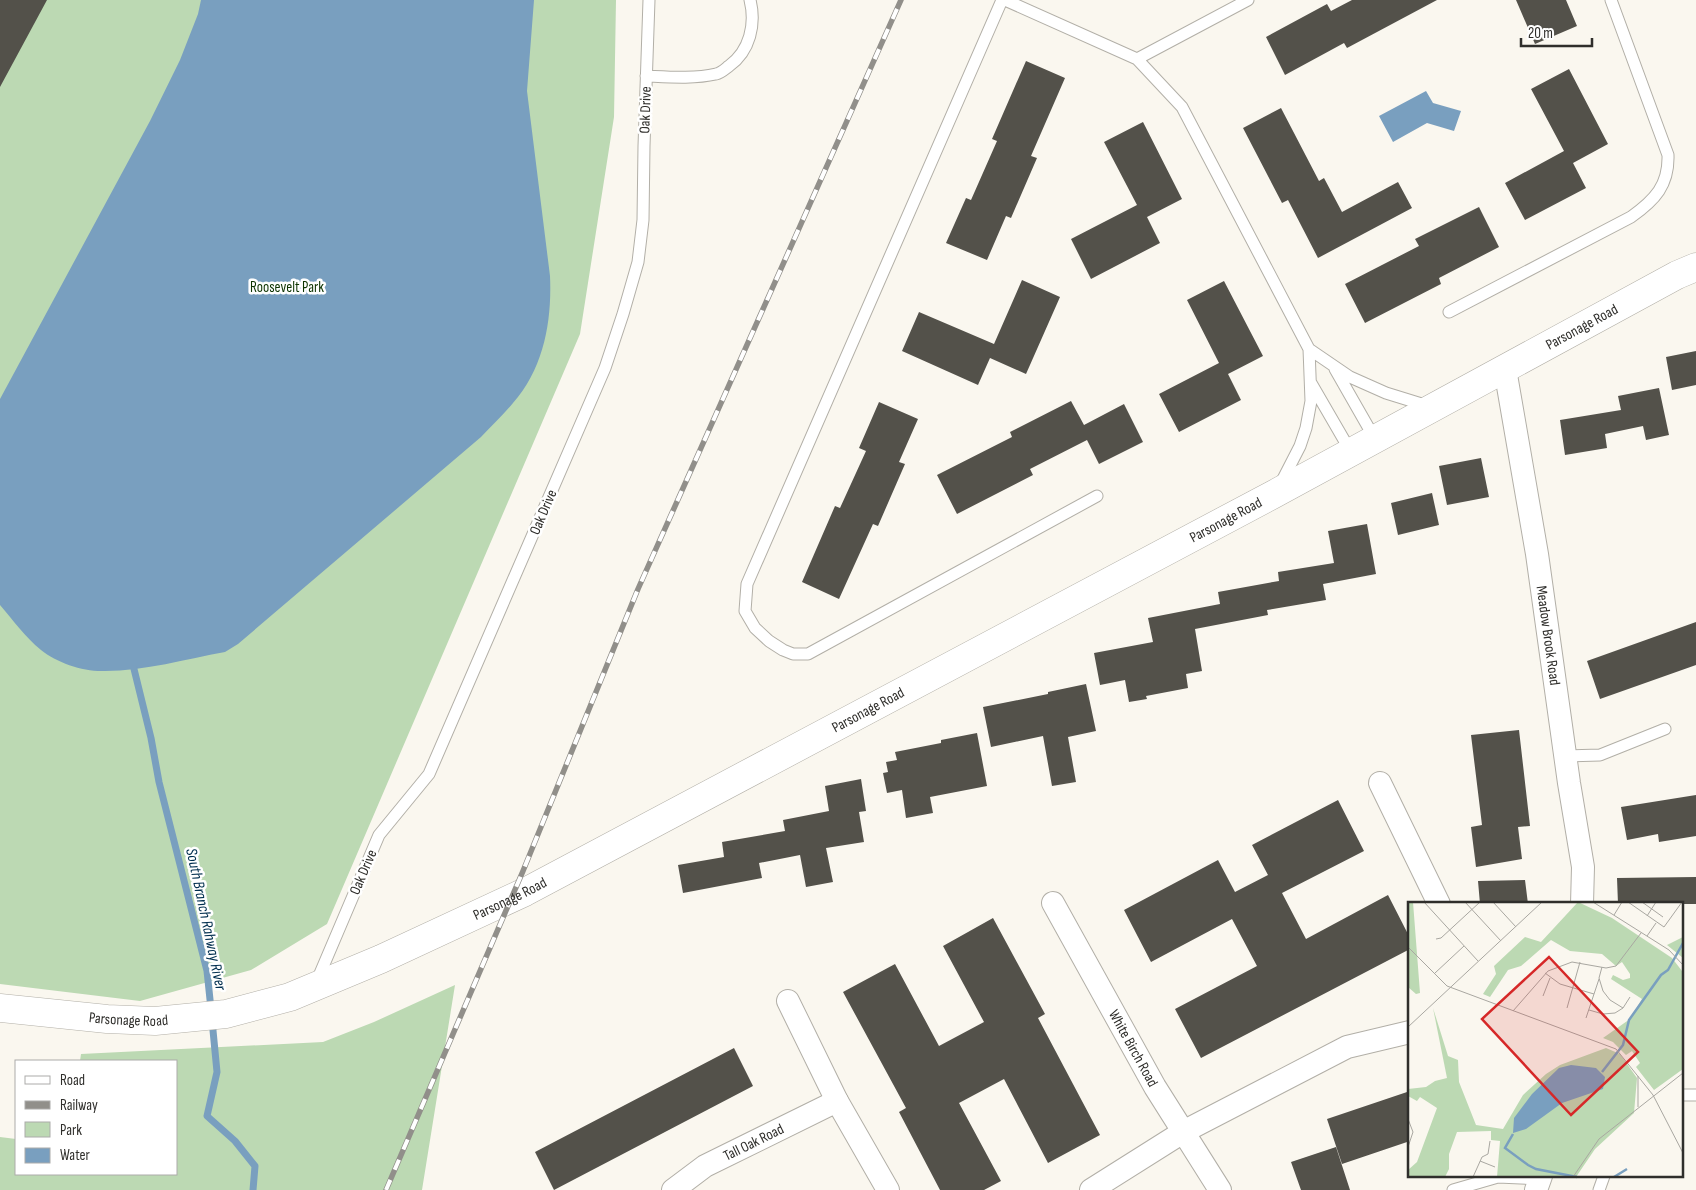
<svg xmlns="http://www.w3.org/2000/svg" width="1696" height="1190" viewBox="0 0 1696 1190" font-family="'Sofia Sans Condensed',sans-serif">
  <style>
    .green { fill: #bcd9b3 }
    .water { fill: #799fbf }
    .lines { fill: none; stroke-linecap: round; stroke-linejoin: round }
    .stream { stroke: #799fbf; stroke-width: 7 }
    .building { fill: #53514a }
    .service-casing { stroke: #b2afa7; stroke-width: 13 }
    .minor-casing { stroke: #b2afa7; stroke-width: 24 }
    .tertiary-casing { stroke: #b2afa7; stroke-width: 29 }
    .service { stroke: #fff; stroke-width: 11 }
    .minor { stroke: #fff; stroke-width: 22 }
    .tertiary { stroke: #fff; stroke-width: 28 }
    .rail-casing { stroke: #918f8a; stroke-width: 5.5 }
    .rail { stroke: #fff; stroke-width: 4; stroke-dasharray: 11; stroke-linecap: butt }
    .labels { text-anchor: middle; stroke-width: 5; stroke-linejoin: round; paint-order: stroke }
    .street-label { font-size: 15px; fill: #2f2e2b; stroke: #fff }
    .park-label { font-size: 15px; fill: #0d3400; stroke: #fff }
    .water-label { font-size: 16px; font-style: italic; fill: #002e4e; stroke: #fff }
    .inset-river { fill: none; stroke: #799fbf; stroke-width: 2.5 }
    .inset-road { fill: none; stroke: #a9a7a1; stroke-width: 1 }
    .view { fill: #d62828; fill-opacity: 0.15; stroke: #d62828; stroke-width: 2.5 }
    .inset-edge { fill: none; stroke: #2f2e2b; stroke-width: 2.5 }
  </style>
  <rect width="100%" height="100%" fill="#faf7ef"/>
  <path class="green" d="M0 0H616L614 117 580 334 327 924 251 970 140 1001 0 984Z
    M455 985 422 1190H0V1137L16 1139V1174H176V1061H80L81 1054 323 1042 374 1022Z"/>
  <path class="water" d="M201 0H534L527 91 550 276C552 321 544 368 513 403 503 415 492 425 481 437L238 644 225 652C186 659 145 671 105 671 84 672 57 663 41 650 25 637 13 620 0 605V399L150 121 180 60 198 14Z
    M1426 91 1433 103 1461 111 1454 131 1427 123 1393 142 1379 116Z"/>
  <g class="lines">
    <path class="stream" d="M134 669 151 738 159 782 207 971 211 1009
      M212 1020 217 1072 207 1116 235 1141 255 1166 253 1190"/>
  </g>
  <path class="building" d="M0 0H47L0 87Z
    M1352 0H1437L1347 48 1344 43 1285 75 1266 37 1327 4 1331 11Z
    M1516 0H1566L1577 26 1535 44Z
    M1026 61 1065 78 1031 156 1037 158 1011 218 1006 216 987 260 946 243 966 198 971 200 997 141 992 139Z
    M1569 69 1608 144 1573 163 1586 188 1525 220 1505 183 1564 151 1531 89Z
    M1281 108 1319 181 1324 178 1342 212 1398 182 1412 208 1318 258 1288 200 1282 203 1243 128Z
    M1143 122 1182 199 1147 217 1160 243 1091 279 1071 239 1137 205 1104 142Z
    M1479 207 1499 247 1439 278 1441 284 1365 323 1345 284 1419 246 1415 239Z
    M1022 280 1060 297 1026 374 990 358 978 385 902 351 919 312 994 344Z
    M1224 281 1263 356 1228 374 1241 400 1179 432 1159 394 1219 363 1187 300Z
    M1696 351V385L1672 390 1666 357Z
    M1659 388 1669 435 1646 440 1643 426 1605 434 1607 448 1565 455 1560 420 1621 410 1618 396Z
    M1071 401 1084 425 1124 404 1143 442 1099 464 1087 440 1030 469 1033 475 957 514 937 475 1012 437 1010 432Z
    M879 402 918 419 899 462 905 464 878 526 873 524 839 599 802 582 835 506 840 508 866 451 859 448Z
    M1481 458 1489 497 1447 505 1439 466Z
    M1432 493 1439 525 1398 535 1391 503Z
    M1367 524 1376 574 1323 584 1326 600 1267 610 1268 615 1195 629 1202 671 1186 674 1188 688 1146 696 1147 699 1129 702 1125 680 1100 685 1094 653 1153 642 1148 618 1220 604 1218 592 1279 581 1278 572 1334 563 1328 531Z
    M1696 622V665L1600 699 1587 661Z
    M1086 684 1096 731 1068 737 1076 782 1052 786 1043 736 991 747 983 707 1048 694V692Z
    M1519 730 1530 826 1518 827 1522 859 1476 867 1471 827 1482 825 1471 735Z
    M977 733 987 786 930 797 933 813 906 818 902 790 887 793 883 773 888 772 886 762 897 760 895 752 941 743V740Z
    M861 779 866 811 859 812 864 842 826 848 833 882 806 887 800 855 759 863 762 878 683 893 678 865 724 857 722 842 785 831 783 820 829 811 825 786Z
    M1696 795V836L1659 842 1658 834 1627 840 1621 807Z
    M1338 800 1364 851 1282 893 1306 939 1388 895 1410 938V949L1201 1058 1175 1009 1257 966 1232 919 1151 962 1124 910 1218 860 1235 892 1268 875 1252 845Z
    M1696 877V904H1618L1617 878Z
    M1525 880 1528 904H1480L1478 881Z
    M993 918 1045 1014 1038 1018 1100 1135 1048 1163 1004 1079 959 1103 1001 1181 984 1190H940L899 1112 906 1108 843 992 895 964 939 1046 984 1022 943 946Z
    M734 1048 753 1086 554 1190 535 1152Z
    M1410 1091V1141L1342 1164 1327 1119Z
    M1336 1147 1350 1190H1301L1291 1162Z"/>
  <g class="lines">
    <defs>
      <path id="service" d="M1002 0 747 584 745 611 755 628 769 641 783 650 793 654H808L1097 496
        M1005 0 1137 59 1182 107 1309 349 1311 401 1306 428 1300 446 1281 483
        M1137 59 1248 0
        M646 76C669 77 694 79 716 74 721 73 725 69 729 66 750 51 756 24 750 0
        M1449 312 1631 217C1655 200 1669 185 1668 155L1611 0
        M1309 349 1350 377 1386 393 1428 406
        M1335 369 1375 439
        M1311 383 1351 452
        M1565 756 1600 755 1665 729
        M316 983 379 835 429 774 605 368 623 314 638 262 643 220 644 146 649 0
        M1682 1095H1696
        M1453 1190 1498 1177 1540 1179
        M1599 1190 1604 1176"/>
      <g id="minor">
        <path id="s1" d="M1505 369 1537 554 1569 783 1583 867 1582 904"/>
        <path d="M1380 783 1439 904"/>
        <path id="s2" d="M1053 903 1155 1087 1220 1190"/>
        <path d="M788 1001 837 1101 888 1190"/>
        <path id="s3" d="M673 1190 705 1166 837 1101"/>
        <path d="M1091 1190 1183 1132 1347 1047 1410 1032"/>
        <path d="M1536 1190 1541 1176"/>
      </g>
      <g id="tertiary">
        <path id="s4" d="M0 1008 107 1019 155 1021 226 1014 290 997 381 959 525 892 1276 493 1677 275 1696 267"/>
      </g>
    </defs>
    <use href="#service" class="service-casing"/>
    <use href="#minor" class="minor-casing"/>
    <use href="#tertiary" class="tertiary-casing"/>
    <use href="#service" class="service"/>
    <use href="#minor" class="minor"/>
    <use href="#tertiary" class="tertiary"/>
    <defs>
      <path id="rail" d="M386 1190 523 871 638 589 901 0"/>
    </defs>
    <use href="#rail" class="rail-casing"/>
    <use href="#rail" class="rail"/>
  </g>
  <g class="labels">
    <g class="street-label">
      <text transform="translate(645 110) rotate(-88)" y="5">Oak Drive</text>
      <text dy="5" stroke="none"><textPath href="#s4" startOffset="1749">Parsonage Road</textPath></text>
      <text transform="translate(543 512) rotate(-67)" y="5">Oak Drive</text>
      <text dy="5" stroke="none"><textPath href="#s4" startOffset="1344">Parsonage Road</textPath></text>
      <text dy="5" stroke="none"><textPath href="#s1" startOffset="270">Meadow Brook Road</textPath></text>
      <text dy="5" stroke="none"><textPath href="#s4" startOffset="939">Parsonage Road</textPath></text>
      <text transform="translate(363 872) rotate(-67)" y="5">Oak Drive</text>
      <text dy="5" stroke="none"><textPath href="#s4" startOffset="534">Parsonage Road</textPath></text>
      <text dy="5" stroke="none"><textPath href="#s4" startOffset="129">Parsonage Road</textPath></text>
      <text dy="5" stroke="none"><textPath href="#s2" startOffset="166">White Birch Road</textPath></text>
      <text dy="5" stroke="none"><textPath href="#s3" startOffset="94">Tall Oak Road</textPath></text>
    </g>
    <g class="park-label">
      <text x="287" y="292">Roosevelt Park</text>
    </g>
    <g class="water-label">
      <text transform="translate(207 919) rotate(78)" y="6">South Branch Rahway River</text>
    </g>
  </g>
  <g transform="translate(1408 902)">
    <rect width="275" height="275" fill="#faf7ef"/>
    <path d="M0 0H5L12 91 8 92 0 85ZM170 0 204 16 264 56 274 69 275 167 246 188 228 165 232 161 224 149 218 153 205 140 195 136 222 117 234 97 203 77 205 73 215 78 222 76V72L214 60 208 64 194 52 162 49 143 38 113 64 100 68 82 95 75 92 88 72 86 64 117 35 133 40ZM275 35V56L259 43ZM25 106 40 154 50 158 51 180 68 223 95 227 115 193 138 172 152 163 198 146 212 152 229 176 226 211 187 247 168 275H89L92 239 83 238V229L49 230 41 252V267L37 275H0V268L9 260 29 206 12 195 9 199 0 194V187L18 185 27 179 39 176Z" fill="#bcd9b3"/>
    <path d="M163 163 188 166 197 175 195 187 154 201 118 227 105 231 106 216 124 192 151 166Z" fill="#799fbf"/>
    <path class="inset-river" d="M194 170 215 143 221 118 253 73 260 68 275 41M105 232 97 246 120 263 128 267 169 275M206 275 219 267"/>
    <path class="inset-road" d="M16 0 70 59M57 0 93 39M85 0 108 25M185 0 261 48 275 63M220 0 256 25 274 0M234 0 255 15M206 13 214 0M239 14 248 0M239 34 248 21M28 37 33 36 72 0M0 45 39 84 208 147 245 193 275 251M194 65 191 76 195 89 202 98 215 106M27 71 56 44M137 71 152 82 186 92M135 94 142 76M159 106 172 60M181 108 195 112 207 111 215 106 222 95M105 109 140 69 164 60 198 66 208 64 233 31M178 116 191 77M0 125 134 0M230 205V174M0 217 5 230 0 245M72 259 87 265M65 275 74 255 80 252 82 239M165 275 191 237 275 171"/>
    <path class="view" d="M141 55 230 150 163 213 74 117Z"/>
    <rect width="275" height="275" class="inset-edge"/>
  </g>
  <rect x="15" y="1060" width="162" height="115" fill="#ffffff" stroke="#acabaa"/>
  <rect x="25" y="1076" width="25" height="8" fill="#ffffff" stroke="#acabaa"/>
  <text x="60" y="1085" font-size="15" fill="#2f2e2b">Road</text>
  <rect x="25" y="1101" width="25" height="8" fill="#918f8a" stroke="#acabaa"/>
  <text x="60" y="1110" font-size="15" fill="#2f2e2b">Railway</text>
  <rect x="25" y="1122" width="25" height="15" fill="#bcd9b3" stroke="#acabaa"/>
  <text x="60" y="1135" font-size="15" fill="#2f2e2b">Park</text>
  <rect x="25" y="1148" width="25" height="15" fill="#799fbf" stroke="#acabaa"/>
  <text x="60" y="1160" font-size="15" fill="#2f2e2b">Water</text>
  <path d="M1521 38v8h71v-8" fill="none" stroke="#2f2e2b" stroke-width="2.5"/>
  <text x="1528" y="38" font-size="15" fill="#2f2e2b" stroke="#ffffff" stroke-width="4" paint-order="stroke">20 m</text>
</svg>
